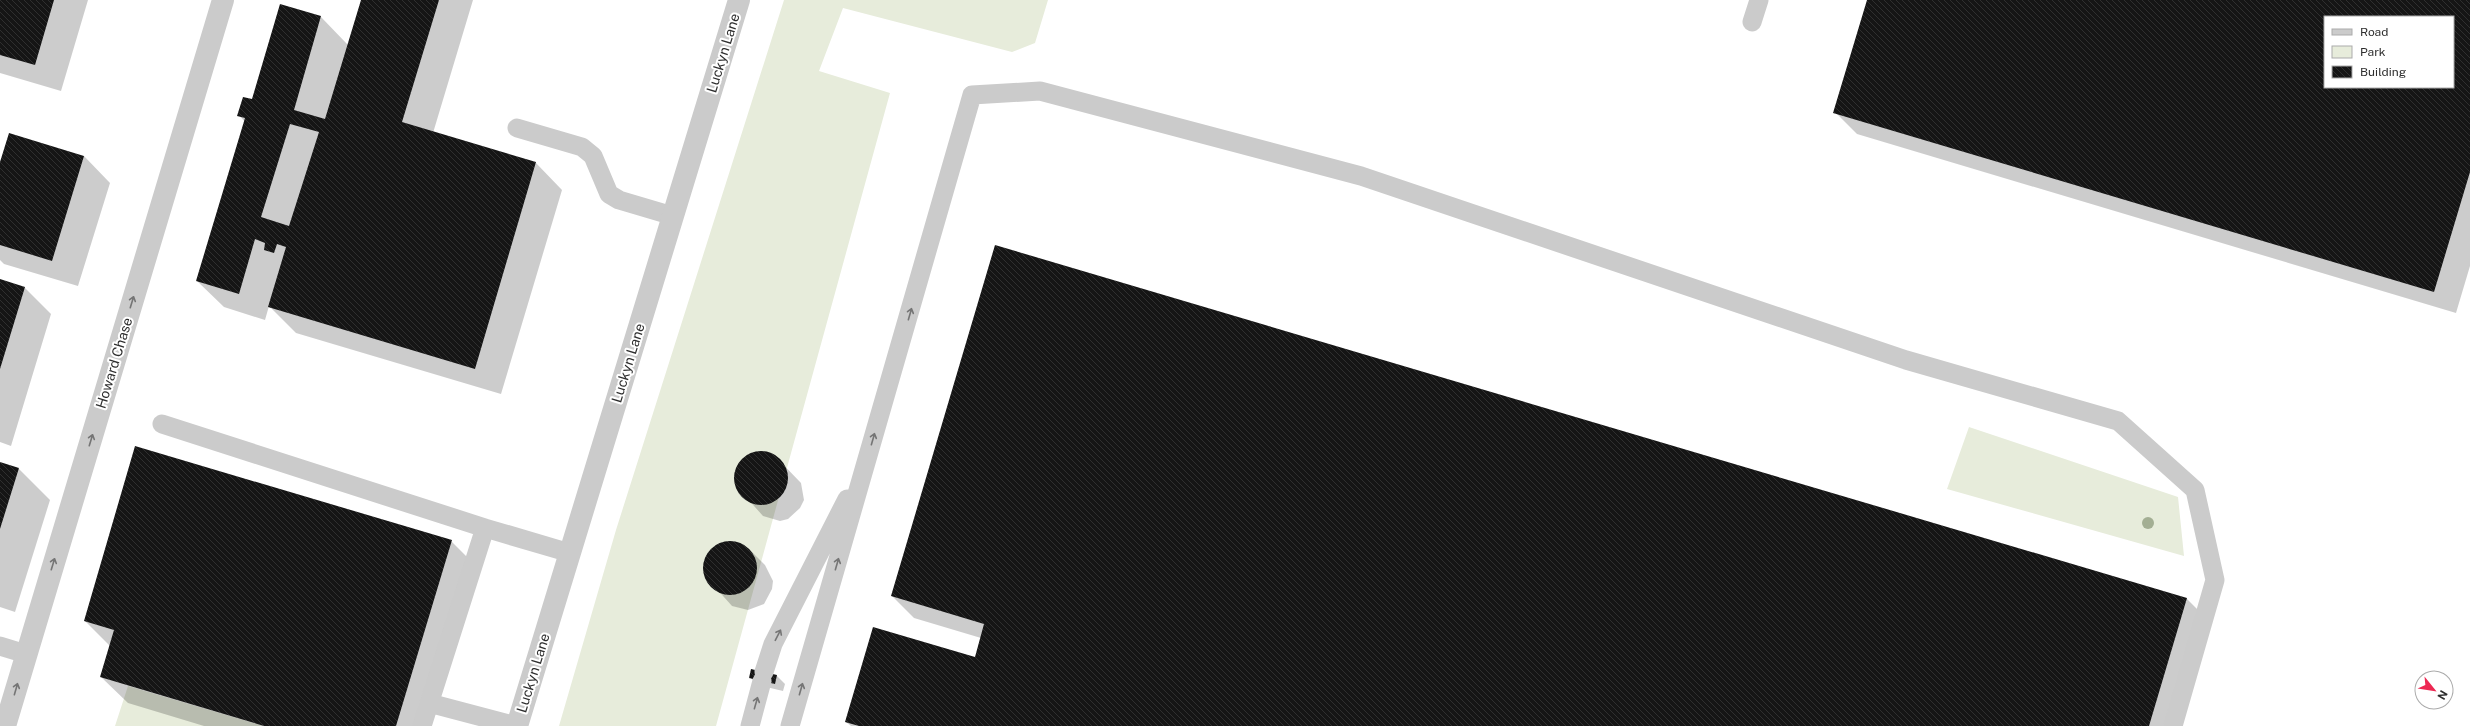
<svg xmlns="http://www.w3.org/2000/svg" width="2470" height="726" viewBox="0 0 2470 726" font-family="'Public Sans',sans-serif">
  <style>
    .green { fill: #e7ecdb }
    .shadow { fill: #0003; fill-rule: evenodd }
    .building { fill: url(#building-back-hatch); fill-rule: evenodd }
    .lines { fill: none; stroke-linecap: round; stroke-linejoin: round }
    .service { stroke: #cbcbcb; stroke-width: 19 }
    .minor { stroke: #cbcbcb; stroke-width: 22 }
    .tertiary { stroke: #cbcbcb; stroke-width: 22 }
    .tree { fill: #a3ae93 }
    .oneway { stroke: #757575 }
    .labels { text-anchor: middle; stroke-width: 4; stroke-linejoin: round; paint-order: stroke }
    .street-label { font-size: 14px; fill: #2e2e2e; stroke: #fff }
  </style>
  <defs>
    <pattern id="building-back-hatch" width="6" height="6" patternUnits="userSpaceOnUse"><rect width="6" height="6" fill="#151515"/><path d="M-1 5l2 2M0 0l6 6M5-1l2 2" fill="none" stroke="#2f2f2f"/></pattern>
  </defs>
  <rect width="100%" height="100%" fill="#fff"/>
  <path class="green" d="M784 0H1048L1035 43 1012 52 843 8 819 71 890 93 716 726H559L616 530Z
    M1969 427 2178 497 2184 556 1947 489Z
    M128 686 264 726H115Z"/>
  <path class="shadow" d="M0 0H88L61 91 0 73Z
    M362 0H473L433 133 536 163 562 190 501 394 296 333 269 306 265 320 224 307 197 281 245 122 239 115 321 17 348 45Z
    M1868 0H2470V266L2456 313 1857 134 1835 112ZM2325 17H2453V87H2325Z
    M84 156 110 183 78 286 4 264 0 260V166Z
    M996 247 2187 599 2209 621 2178 726H851L846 722 975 659 981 638 914 618 892 596Z
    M0 280 25 288 51 314 11 446 0 442Z
    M755 453 773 454 801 483 804 500 800 508 788 519 780 521 763 516 737 487 735 479 740 463Z
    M0 463 19 469 50 500 15 612 0 607Z
    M451 541 477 567 430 726H204L128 703 101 677 110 646 85 621Z
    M724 542H733L749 549 765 565 773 581 772 589 764 604 748 610 732 606 706 577 704 568 709 552Z
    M752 670 777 676 785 684 783 691 758 685 750 677Z"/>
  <path class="building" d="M0 0H54L35 65 0 55Z
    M361 0H439L402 122 536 162 475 369 268 307 286 247 277 244 274 253 264 250 265 243 255 239 239 294 196 281 245 118 237 116 243 97 252 99 280 4 321 16 294 110 325 119ZM290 124 319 132 289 226 261 217Z
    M1867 0H2470V172L2434 292 1833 113ZM2325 17H2453V87H2325Z
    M9 133 84 156 52 261 0 245V162Z
    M995 245 2187 598 2149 726H859L845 722 873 627 975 657 984 624 891 596Z
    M0 279 25 287 0 369Z
    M135 446 452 540 396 726H264L100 677 114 630 84 621Z
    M734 478a27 27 0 1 1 54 0a27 27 0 1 1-54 0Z
    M0 462 19 468 0 529Z
    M703 568a27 27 0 1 1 54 0a27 27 0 1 1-54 0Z
    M751 669 777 675 775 684 749 678Z"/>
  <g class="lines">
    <path class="service" d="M1752 22 1759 0
      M517 128 582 147 593 156 609 194 619 200 673 216
      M162 424 485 528
      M0 646 26 654
      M764 672 773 644 847 499
      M429 703 516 726
      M422 726 485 528 570 553
      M750 726 762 681
      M790 726 972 95 1040 91 1361 176 1906 360 2118 421 2195 490 2215 580 2173 726"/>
    <path class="minor" d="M5 726 223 0"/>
    <path class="tertiary" d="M517 726 739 0"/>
  </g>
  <circle class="tree" cx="2148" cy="523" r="6"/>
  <defs><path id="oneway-shaft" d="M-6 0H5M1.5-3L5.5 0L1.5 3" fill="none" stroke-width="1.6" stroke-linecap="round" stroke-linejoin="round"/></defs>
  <g class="oneway">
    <use href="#oneway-shaft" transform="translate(132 302) rotate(-73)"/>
    <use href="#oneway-shaft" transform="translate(910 314) rotate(-74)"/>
    <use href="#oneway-shaft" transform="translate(873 439) rotate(-74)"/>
    <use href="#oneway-shaft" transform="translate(91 440) rotate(-73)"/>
    <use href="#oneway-shaft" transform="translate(53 564) rotate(-73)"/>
    <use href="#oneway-shaft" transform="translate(837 564) rotate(-74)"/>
    <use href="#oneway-shaft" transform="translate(778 635) rotate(-63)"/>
    <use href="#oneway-shaft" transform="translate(16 689) rotate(-74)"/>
    <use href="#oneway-shaft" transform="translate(801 689) rotate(-74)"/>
    <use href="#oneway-shaft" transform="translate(756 703) rotate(-74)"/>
  </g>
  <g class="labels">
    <g class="street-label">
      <text transform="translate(723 53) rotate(-73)" y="5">Luckyn Lane</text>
      <text transform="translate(114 363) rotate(-73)" y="5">Howard Chase</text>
      <text transform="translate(628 363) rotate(-73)" y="5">Luckyn Lane</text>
      <text transform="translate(533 673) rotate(-73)" y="5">Luckyn Lane</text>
    </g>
  </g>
  <rect x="2324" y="16" width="130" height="72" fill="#ffffff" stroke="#ababab"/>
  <rect x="2332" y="29" width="20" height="6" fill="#cbcbcb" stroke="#ababab"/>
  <text x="2360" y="36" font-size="12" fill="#2e2e2e">Road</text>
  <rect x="2332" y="46" width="20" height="12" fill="#e7ecdb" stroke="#ababab"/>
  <text x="2360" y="56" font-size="12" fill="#2e2e2e">Park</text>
  <rect x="2332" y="66" width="20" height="12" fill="url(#building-back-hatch)" stroke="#ababab"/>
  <text x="2360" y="76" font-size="12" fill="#2e2e2e">Building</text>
  <g transform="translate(2434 690) rotate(120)"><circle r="19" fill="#ffffff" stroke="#ababab"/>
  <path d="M0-3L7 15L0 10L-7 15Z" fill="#ed2953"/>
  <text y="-6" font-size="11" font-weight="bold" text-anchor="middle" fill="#2e2e2e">N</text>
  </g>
</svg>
